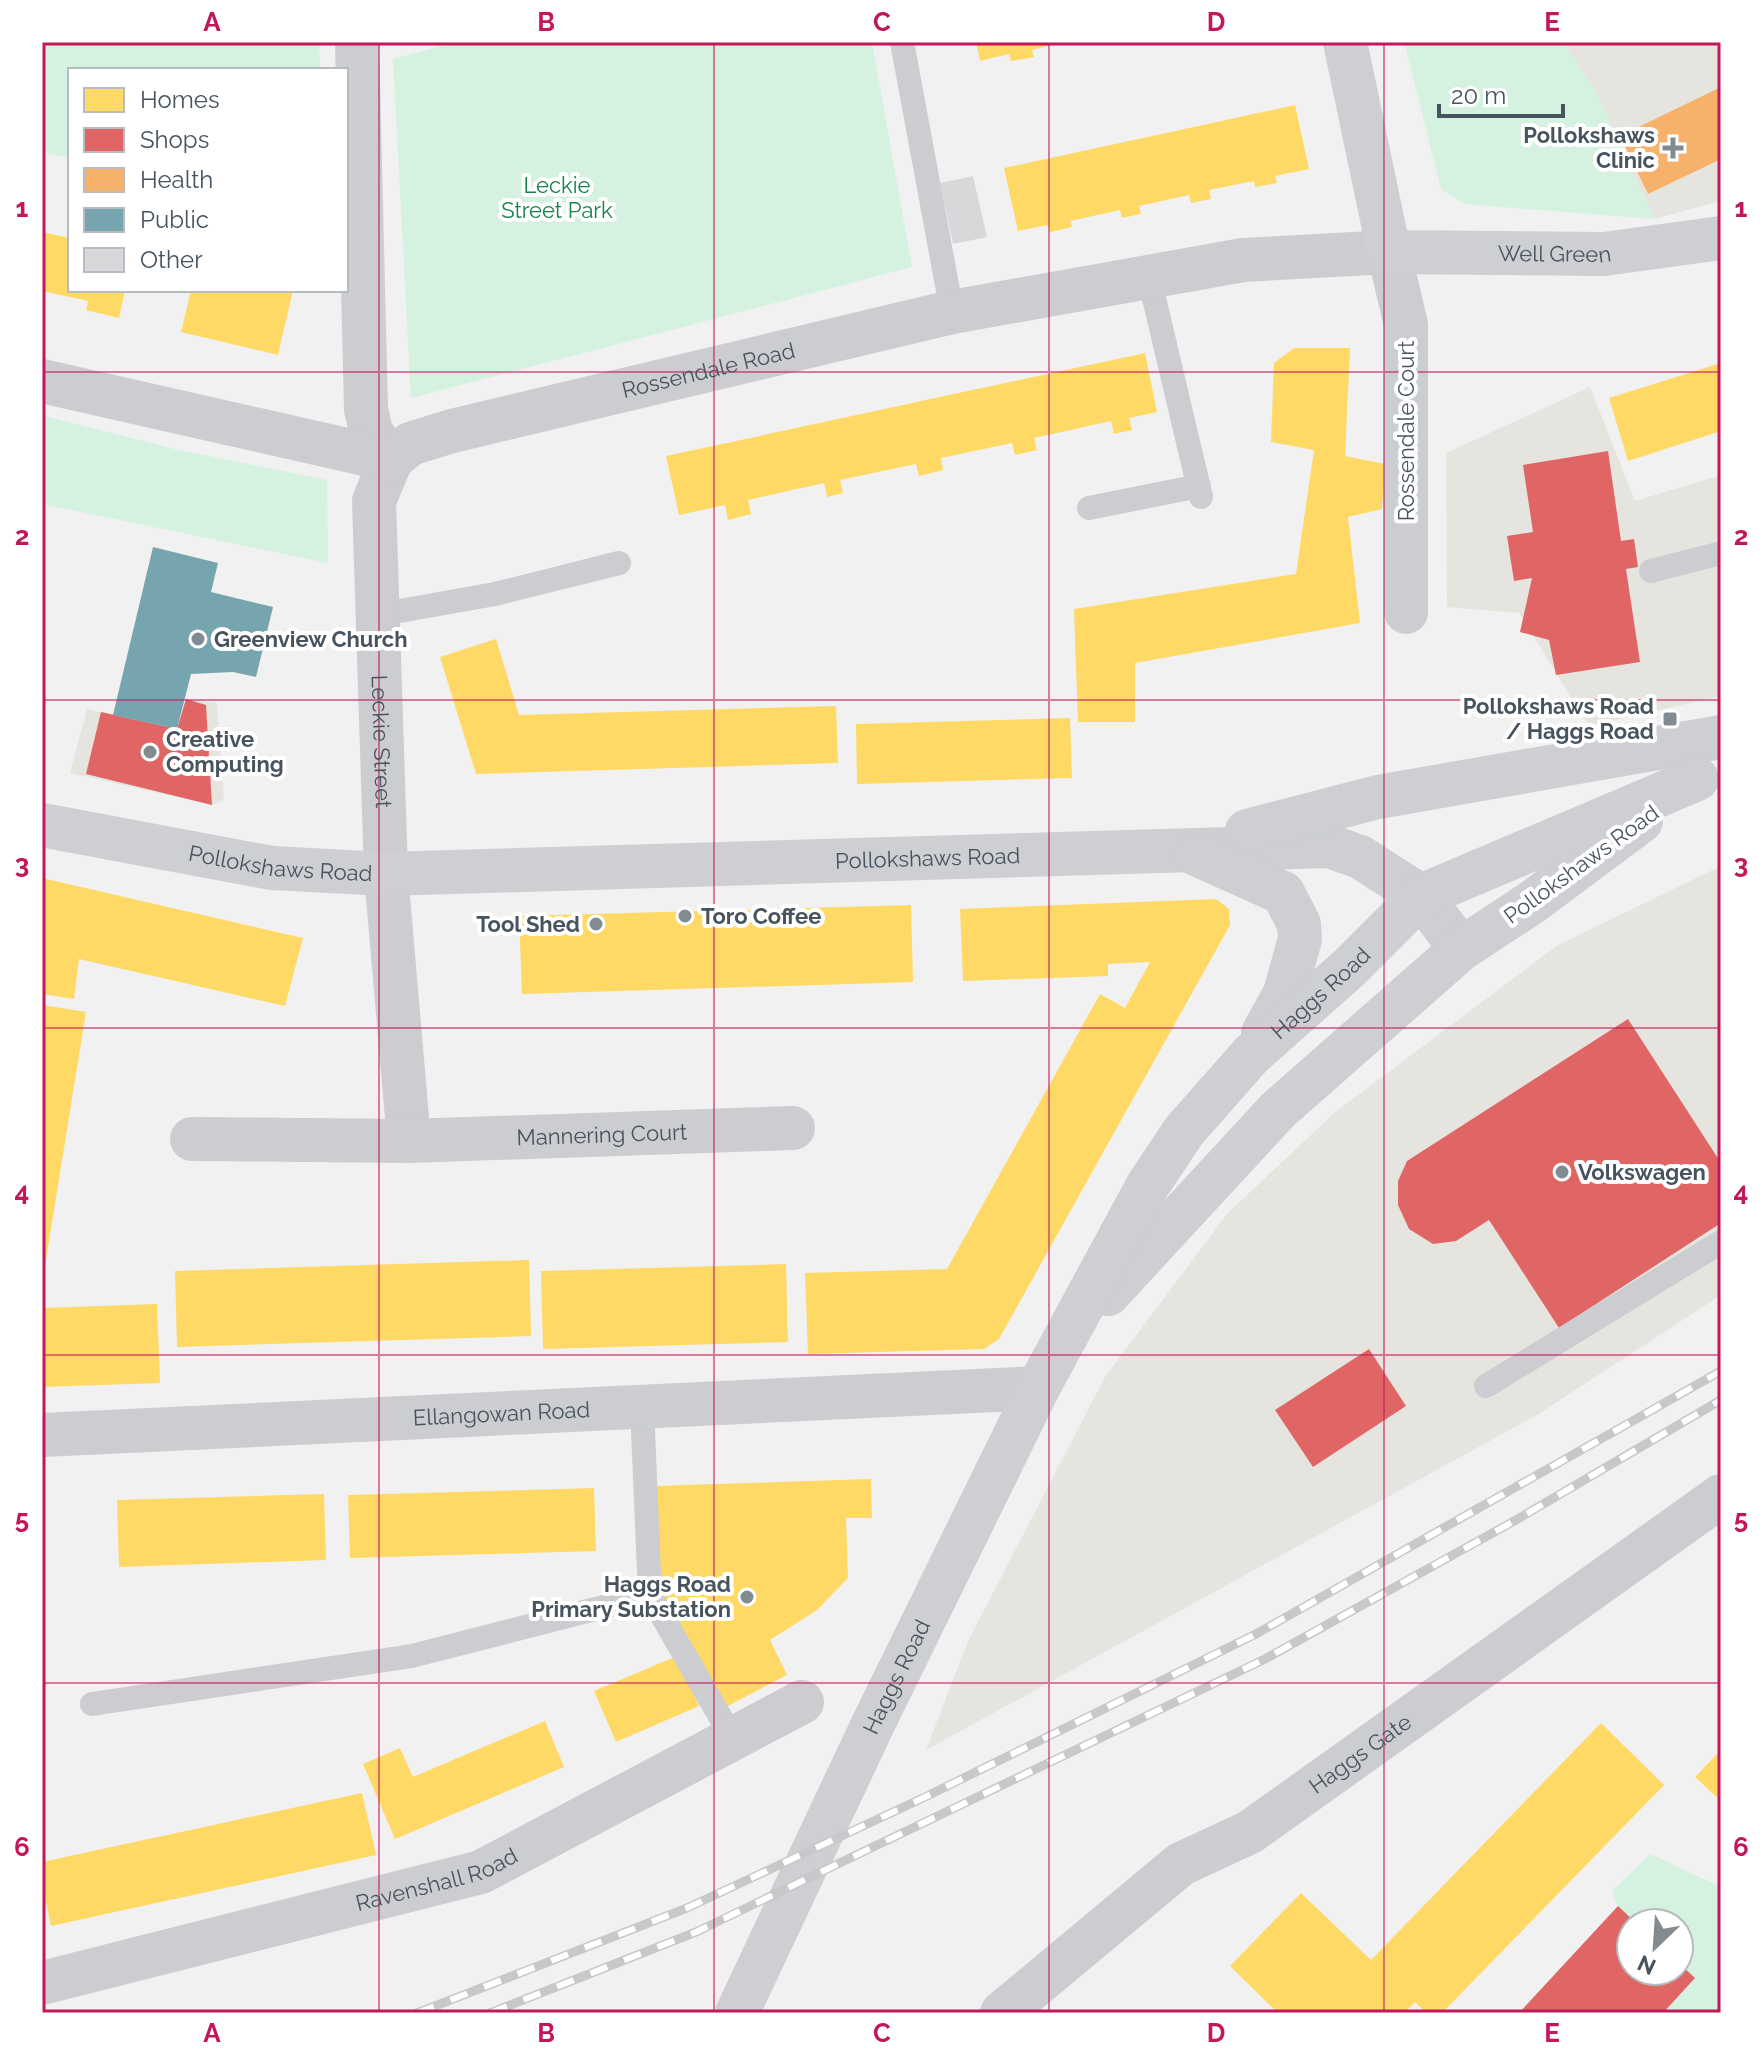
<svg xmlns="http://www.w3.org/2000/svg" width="1763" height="2055" viewBox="0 0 1763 2055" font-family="Raleway,sans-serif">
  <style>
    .commercial { fill: #e6e4df }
    .green { fill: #d5f1df }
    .homes { fill: #ffd966 }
    .shops { fill: #e06666 }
    .health { fill: #f6b26b }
    .public { fill: #76a5af }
    .building { fill: #d8d8da }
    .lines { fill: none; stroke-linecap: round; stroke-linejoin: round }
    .lane { stroke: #cbcdd0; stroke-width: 24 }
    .street { stroke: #cbcdd0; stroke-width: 44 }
    .secondary { stroke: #cdcfd2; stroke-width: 44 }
    .rail-casing { stroke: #c6c8ca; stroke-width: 9 }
    .rail { stroke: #fff; stroke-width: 6; stroke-dasharray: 18; stroke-linecap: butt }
    .grid { fill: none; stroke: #c2185b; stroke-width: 2; stroke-opacity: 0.55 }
    .poi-dot { fill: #838b92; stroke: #fff; stroke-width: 3 }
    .labels { text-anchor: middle; stroke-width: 8; stroke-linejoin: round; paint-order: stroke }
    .poi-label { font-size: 22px; font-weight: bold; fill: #47545f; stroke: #fff; text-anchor: end }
    .park-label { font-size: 22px; fill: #148449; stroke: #fff }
    .street-label { font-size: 22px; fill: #47545f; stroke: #fff }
    .neatline { fill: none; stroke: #c2185b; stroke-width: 3 }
    .grid-label { font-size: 26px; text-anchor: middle; font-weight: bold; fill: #c2185b }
  </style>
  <rect width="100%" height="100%" fill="#f2f1f1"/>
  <path class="commercial" d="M1563 42H1721V201L1654 219 1596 92Z
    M1590 387 1635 501 1721 475V696L1589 726 1519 613 1447 607 1446 453Z
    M186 699 217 703 224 800 212 805 70 773 87 709 177 729Z
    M1721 866V1295L1537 1415 926 1750 968 1641 1105 1377 1227 1214 1334 1113 1558 945Z"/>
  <path class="green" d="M42 42H319L320 70H70V158L42 152Z
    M456 42H872L912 267 411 398 393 59Z
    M1404 42H1563L1596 92 1654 219 1464 204 1441 189Z
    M45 416 174 449 327 480 328 563 42 504Z
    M1650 1854 1721 1887V2013H1663L1695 1978 1679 1963V1923H1636L1618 1906 1612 1891Z"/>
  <path class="homes" d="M976 42H1060V43L1032 50 1034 57 1011 61 1009 54 980 61Z
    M1295 105 1309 169 1275 176 1277 183 1255 187 1254 181 1209 190 1211 199 1191 203 1189 195 1139 206 1141 214 1122 218 1120 210 1070 221 1072 227 1050 232 1048 225 1018 231 1004 168Z
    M42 232 70 238V290H125L119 318 86 310 88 301 42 291Z
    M191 290H293L278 355 181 332Z
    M1294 348H1350L1345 456 1385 464 1382 509 1348 517 1360 623 1135 663V722H1078L1074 609 1296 574 1314 450 1271 442 1274 363Z
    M1145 353 1157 412 1129 418 1132 430 1114 434 1111 421 1034 438 1037 450 1015 455 1012 443 941 458 943 470 919 476 916 464 840 480 843 493 827 497 824 483 748 500 751 514 728 520 725 505 679 515 666 456Z
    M1721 363V431L1628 461 1609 398Z
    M496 639 519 715 836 706 838 763 476 774 440 657Z
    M1070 718 1072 778 857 784 856 724Z
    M42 878 303 938 285 1006 79 959 74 999 42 994Z
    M1216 899 1229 909 1230 925 999 1339 984 1349 808 1354 805 1273 947 1269 1100 994 1125 1008 1150 962 1108 964V976L963 981 960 909Z
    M911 905 913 982 522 994 519 916Z
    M42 1005 86 1012 44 1272H42Z
    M529 1260 531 1336 177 1347 175 1271Z
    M786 1264 788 1342 543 1349 541 1271Z
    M157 1304 160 1383 42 1387V1308Z
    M871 1479 872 1518H846L848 1578 817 1610 770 1640 787 1675 726 1707 656 1584 654 1486Z
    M594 1488 596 1551 350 1558 348 1495Z
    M324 1494 326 1560 119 1567 117 1500Z
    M677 1656 699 1706 616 1742 594 1691Z
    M545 1721 564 1767 395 1839 363 1764 400 1748 413 1777Z
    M1601 1723 1664 1785 1442 2013H1426L1415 2002 1404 2013H1278L1230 1966 1301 1893 1371 1960Z
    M1721 1750V1801L1695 1777Z
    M362 1793 376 1855 51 1926 42 1884V1862Z"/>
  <path class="shops" d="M1608 451 1621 541 1634 539 1638 567 1626 569 1640 662 1556 675 1549 640 1520 632 1532 578 1514 581 1507 536 1533 532 1523 465Z
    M186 699 206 705 212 805 86 774 101 712 177 729Z
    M1628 1019 1721 1163V1223L1559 1328 1489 1220 1456 1241 1433 1244 1409 1229 1398 1205V1181L1407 1161Z
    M1369 1349 1406 1406 1313 1467 1275 1410Z
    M1618 1906 1636 1923H1631V1971H1679V1963L1695 1978 1663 2013H1519Z"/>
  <path class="health" d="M1721 87V159L1648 194 1620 136Z"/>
  <path class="public" d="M153 547 218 563 211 592 273 607 256 677 233 672 191 674 177 729 113 715Z"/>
  <path class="building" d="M973 176 987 237 953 244 940 183Z"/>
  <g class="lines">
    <path class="lane" d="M902 42 952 312
      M1149 277 1201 497
      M1089 508 1199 486
      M1651 571 1721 553
      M377 615 495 594 619 563
      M1486 1386 1721 1242
      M642 1407 650 1595
      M92 1704 412 1656 650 1595 733 1739"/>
    <g class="street">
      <path id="s1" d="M357 42 366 409 371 432 391 460 374 501 386 874 409 1141"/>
      <path id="s2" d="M42 381 391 460 410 444 452 431 952 312 1243 260 1389 252 1406 325V612"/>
      <path id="s3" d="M192 1139 409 1141 793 1128"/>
      <path id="s4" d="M42 1435 1038 1388"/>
      <path id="s5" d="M42 1983 481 1872 802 1702"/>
      <path id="s6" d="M1002 2013 1181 1864 1250 1832 1721 1496"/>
    </g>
    <g class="secondary">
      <path id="s7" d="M1345 42 1389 252 1604 254 1721 238"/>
      <path id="s8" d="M42 825 272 868 386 874 1329 846 1360 857 1421 896 1461 949"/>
      <path d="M1247 831 1378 797 1721 737"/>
      <path d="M1196 854 1283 893 1299 924 1300 939 1285 993 1263 1033"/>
      <path d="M1108 1294 1278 1110 1461 949 1531 903 1641 821"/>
      <path id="s9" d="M737 2013 873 1724 1038 1388 1148 1185 1184 1131 1251 1055 1349 968 1421 896 1697 779"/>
    </g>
    <defs>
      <path id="rail" d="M417 2013 687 1908 923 1798 1256 1634 1721 1371
        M490 2013 696 1932 1265 1659 1516 1520 1721 1400"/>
    </defs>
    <use href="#rail" class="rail-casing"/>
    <use href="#rail" class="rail"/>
  </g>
  <path class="grid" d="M379 42V2013M714 42V2013M1049 42V2013M1384 42V2013M42 372H1721M42 700H1721M42 1028H1721M42 1355H1721M42 1683H1721"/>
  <g class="poi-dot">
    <path d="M1669 136h8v8h8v8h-8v8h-8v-8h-8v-8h8z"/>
    <circle cx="198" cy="639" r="8"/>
    <rect x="1662" y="711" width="16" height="16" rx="4"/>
    <circle cx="150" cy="752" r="8"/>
    <circle cx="685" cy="916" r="8"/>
    <circle cx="596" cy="924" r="8"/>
    <circle cx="1562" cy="1172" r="8"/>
    <circle cx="747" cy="1597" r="8"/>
  </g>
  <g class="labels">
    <g class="poi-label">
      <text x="1655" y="143">Pollokshaws<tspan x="1655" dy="25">Clinic</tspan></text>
      <text x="214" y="647" text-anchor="start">Greenview Church</text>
      <text x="1654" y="714">Pollokshaws Road<tspan x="1654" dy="25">/ Haggs Road</tspan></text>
      <text x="166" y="747" text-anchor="start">Creative<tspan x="166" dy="25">Computing</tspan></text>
      <text x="701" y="924" text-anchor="start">Toro Coffee</text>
      <text x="580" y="932">Tool Shed</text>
      <text x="1578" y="1180" text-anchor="start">Volkswagen</text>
      <text x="731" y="1592">Haggs Road<tspan x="731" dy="25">Primary Substation</tspan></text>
    </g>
    <g class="park-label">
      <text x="557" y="193">Leckie<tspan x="557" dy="25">Street Park</tspan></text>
    </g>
    <g class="street-label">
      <text dy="8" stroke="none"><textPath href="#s7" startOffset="380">Well Green</textPath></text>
      <text dy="8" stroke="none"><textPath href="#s2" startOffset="690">Rossendale Road</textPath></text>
      <text transform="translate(1406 431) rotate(-90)" y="8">Rossendale Court</text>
      <text dy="8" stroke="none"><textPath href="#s1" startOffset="710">Leckie Street</textPath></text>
      <text dy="8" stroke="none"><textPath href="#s8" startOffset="890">Pollokshaws Road</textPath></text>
      <text dy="8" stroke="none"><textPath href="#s8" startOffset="242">Pollokshaws Road</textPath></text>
      <text transform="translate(1581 864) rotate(-36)" y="8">Pollokshaws Road</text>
      <text dy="8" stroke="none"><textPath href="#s9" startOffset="1184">Haggs Road</textPath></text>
      <text dy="8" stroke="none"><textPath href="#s3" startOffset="410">Mannering Court</textPath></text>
      <text dy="8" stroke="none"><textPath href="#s4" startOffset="460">Ellangowan Road</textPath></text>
      <text dy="8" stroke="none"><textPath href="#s9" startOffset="372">Haggs Road</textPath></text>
      <text dy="8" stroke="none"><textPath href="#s6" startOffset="444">Haggs Gate</textPath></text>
      <text dy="8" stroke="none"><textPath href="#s5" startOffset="408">Ravenshall Road</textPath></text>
    </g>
  </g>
  <rect width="1763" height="2055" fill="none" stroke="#ffffff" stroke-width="88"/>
  <rect x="68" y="68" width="280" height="224" fill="#ffffff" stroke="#b5bbbf" stroke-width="2"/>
  <rect x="84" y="88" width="40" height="24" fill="#ffd966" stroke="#b5bbbf" stroke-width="2"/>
  <text x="140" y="108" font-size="24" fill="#47545f">Homes</text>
  <rect x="84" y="128" width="40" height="24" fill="#e06666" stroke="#b5bbbf" stroke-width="2"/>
  <text x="140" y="148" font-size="24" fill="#47545f">Shops</text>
  <rect x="84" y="168" width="40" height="24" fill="#f6b26b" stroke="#b5bbbf" stroke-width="2"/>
  <text x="140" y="188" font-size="24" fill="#47545f">Health</text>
  <rect x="84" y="208" width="40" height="24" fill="#76a5af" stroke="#b5bbbf" stroke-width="2"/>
  <text x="140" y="228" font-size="24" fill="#47545f">Public</text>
  <rect x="84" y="248" width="40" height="24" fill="#d8d8da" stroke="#b5bbbf" stroke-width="2"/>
  <text x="140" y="268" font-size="24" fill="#47545f">Other</text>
  <g transform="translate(1655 1947) rotate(205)"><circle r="38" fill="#ffffff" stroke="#b5bbbf" stroke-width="2"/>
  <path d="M0-6L14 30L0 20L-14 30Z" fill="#838b92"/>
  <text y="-12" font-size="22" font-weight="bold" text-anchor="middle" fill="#47545f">N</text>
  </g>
  <path d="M1439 104v12h124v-12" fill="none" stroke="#47545f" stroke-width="4"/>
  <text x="1451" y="104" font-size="24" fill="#47545f" stroke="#ffffff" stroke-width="6" paint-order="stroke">20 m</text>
  <rect x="44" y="44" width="1675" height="1967" class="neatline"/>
  <g class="grid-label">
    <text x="212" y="31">A</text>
    <text x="546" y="31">B</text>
    <text x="882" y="31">C</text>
    <text x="1216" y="31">D</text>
    <text x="1552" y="31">E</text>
    <text x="22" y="217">1</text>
    <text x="1741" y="217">1</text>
    <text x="22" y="545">2</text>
    <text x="1741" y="545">2</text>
    <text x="22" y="873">3</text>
    <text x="1741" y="873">3</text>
    <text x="22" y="1201">4</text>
    <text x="1741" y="1201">4</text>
    <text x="22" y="1528">5</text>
    <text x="1741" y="1528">5</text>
    <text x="22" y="1856">6</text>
    <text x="1741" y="1856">6</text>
    <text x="212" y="2042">A</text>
    <text x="546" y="2042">B</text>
    <text x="882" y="2042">C</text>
    <text x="1216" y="2042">D</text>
    <text x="1552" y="2042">E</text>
  </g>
</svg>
